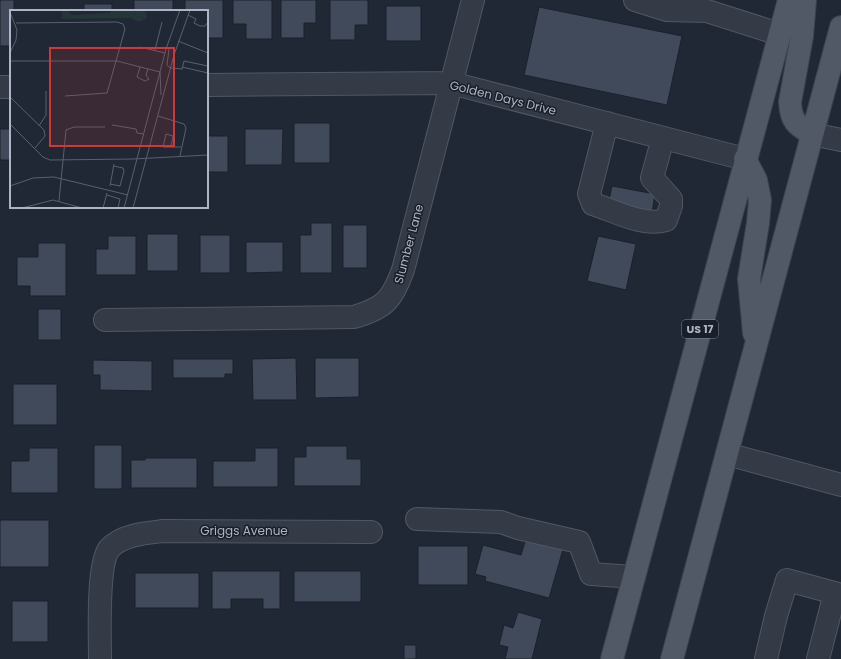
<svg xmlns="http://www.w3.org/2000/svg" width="841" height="659" viewBox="0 0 841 659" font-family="Poppins,sans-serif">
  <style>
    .building { fill: #414a5a; stroke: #1b212c }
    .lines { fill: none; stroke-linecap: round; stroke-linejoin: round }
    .minor-casing { stroke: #515764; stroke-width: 24 }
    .major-casing { stroke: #3d434f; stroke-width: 24 }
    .minor { stroke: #343a46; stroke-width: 22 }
    .major { stroke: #515866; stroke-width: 22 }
    .labels { text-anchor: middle; stroke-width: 3; stroke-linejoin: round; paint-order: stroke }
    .shield { fill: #191f2a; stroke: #818795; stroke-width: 1 }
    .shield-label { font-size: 11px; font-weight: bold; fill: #aeb4c3 }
    .street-label { font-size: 12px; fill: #aeb4c3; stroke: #191f2a }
    .inset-road { fill: none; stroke: #59606e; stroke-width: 1 }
    .view { fill: #d23638; fill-opacity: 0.15; stroke: #d23638; stroke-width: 2 }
    .inset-edge { fill: none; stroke: #aeb4c3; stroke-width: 2 }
  </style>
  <rect width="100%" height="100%" fill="#202835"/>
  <path class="building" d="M0 0H14V11H11V46H0Z
    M134 0H173V11H134Z
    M185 0H223V38H207V11H185Z
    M233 0H272V39H246V24H233Z
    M281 0H316V23H304V38H281Z
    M330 0H368V25H355V40H330Z
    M84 4H112V11H84Z
    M386 6H421V41H386Z
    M539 7 682 36 667 105 524 75Z
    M294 123H330V163H294Z
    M0 129H11V160H0Z
    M245 129H283L282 165H245Z
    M207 136H228V172H207Z
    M612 186 655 194 652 213 608 205Z
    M311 223H332V273H300V235H311Z
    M343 225H367V268H343Z
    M147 234H178V271H147Z
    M200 235H230V273H200Z
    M108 236H136V275H96V249H108Z
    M598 236 636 244 626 290 587 281Z
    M246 242H283V272L246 273Z
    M38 243H66V296H30V286H17V257H38Z
    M38 309H61V340H38Z
    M296 358 297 400H253L252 359Z
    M315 358H359V397L315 398Z
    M173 359H233V374H225V378H173Z
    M93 360 152 361V391L100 390V375H93Z
    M13 384H57V425H13Z
    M94 445H122V489H94Z
    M306 446H347V459H361V486H294V457H306Z
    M29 448H58V493H11V461H29Z
    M255 448H278V487H213V461H255Z
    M145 458H197V488H131V460H145Z
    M0 520H49V567H0Z
    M527 535 564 546 549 598 485 581 486 577 475 574 483 545 521 555Z
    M418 546H468V585H418Z
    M212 571H280V609H263V599H231V609H212Z
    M294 571H361V602H294Z
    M135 573H199V608H135Z
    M12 601H48V642H12Z
    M518 612 542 619 532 659H505L508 647 499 645 504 625 513 628Z
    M404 645H416V659H404Z"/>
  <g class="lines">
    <defs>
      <path id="minor" d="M635 0 667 10 707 11 779 34
        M207 85 451 83 745 159
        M0 87H11
        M607 123 589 194 593 204C615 211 643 227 666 220L671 206V199L652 178 663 138
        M812 134 841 140
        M105 320 354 317C385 308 392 300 403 270L473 0
        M727 454 841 485
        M417 519 501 522 518 528 579 542 591 574 634 577
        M100 659C100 637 97 565 109 549 121 535 146 533 163 531L371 532
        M766 659 776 616 787 580 835 593 818 659"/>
      <path id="major" d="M805 0 802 36 790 102C791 121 796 125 812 134
        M745 159 756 180 760 200 758 223 749 279 754 333
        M612 659 789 0
        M672 659 841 27"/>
    </defs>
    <use href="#minor" class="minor-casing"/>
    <use href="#major" class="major-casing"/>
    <use href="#minor" class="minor"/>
    <use href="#major" class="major"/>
  </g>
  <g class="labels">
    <rect class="shield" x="682" y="320" width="36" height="18" rx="3"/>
    <g class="shield-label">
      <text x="700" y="333">US 17</text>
    </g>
    <g class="street-label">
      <text transform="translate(503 98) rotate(14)" y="4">Golden Days Drive</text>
      <text transform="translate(409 244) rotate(-75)" y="4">Slumber Lane</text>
      <text x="244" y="535">Griggs Avenue</text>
    </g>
  </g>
  <g transform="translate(10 10)">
    <rect width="198" height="198" fill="#202835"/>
    <path d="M52 0H57L62 5 100 3 102 0H134L137 4 136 9 129 12 121 8 52 9Z" fill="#253638"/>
    <path class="inset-road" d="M0 2 7 20 6 30 0 43M178 5 186 9 184 13 190 16H195L198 12M6 13 107 12 113 14 115 19 97 83 55 86M168 31 198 43M130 37 155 43M159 39 157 55 160 58M145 40 152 12M0 51H107L150 62M130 57 127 67 135 71 139 69 136 65 138 59M172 57 198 63M160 58 172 59 174 51 198 56M150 62 151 85M0 87 34 120 35 126 25 138M148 106 174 114 176 118 170 146M0 114 33 147 40 150 123 149 198 145M102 115 126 119 127 123 134 124M29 116 36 105V81M161 137 163 126 156 124 153 137H171M100 174 110 176 114 161 113 158 104 156M0 176 23 168 44 167 118 185M100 176 104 154M97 185 110 189 108 198M49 191 56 120 64 117H95M12 198 43 190 72 198M93 198 97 183M114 198 156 39 170 0M123 198 164 45 180 0"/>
    <path class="view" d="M40 38H164V136H40Z"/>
    <rect width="198" height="198" class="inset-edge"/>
  </g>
</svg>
